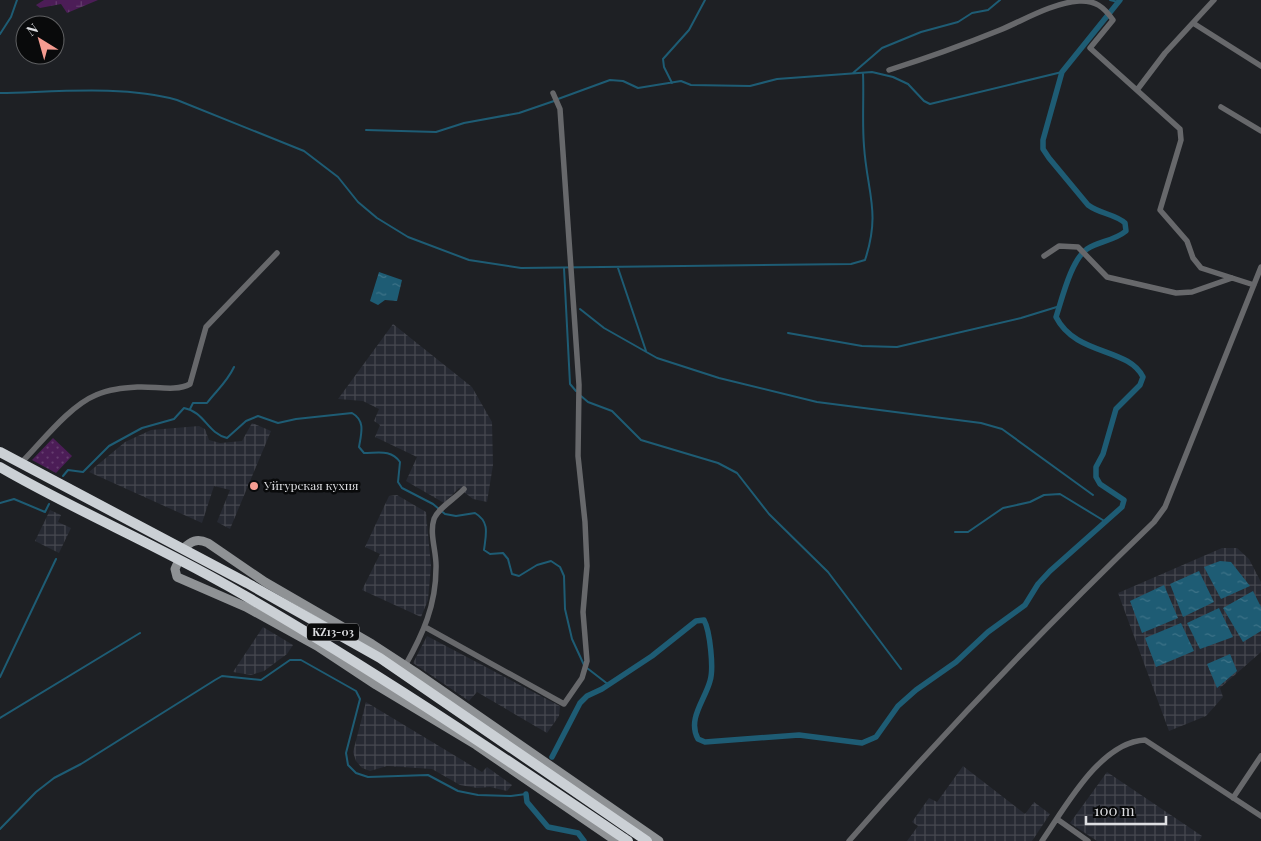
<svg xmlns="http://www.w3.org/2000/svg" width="1261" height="841" viewBox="0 0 1261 841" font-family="'Playfair Display',serif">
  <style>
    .industrial { fill: url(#industrial-grid) }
    .grass { fill: url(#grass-dots) }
    .wetland { fill: url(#wetland-marsh) }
    .water { fill: url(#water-ripples) }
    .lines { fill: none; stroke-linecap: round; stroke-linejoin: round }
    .stream { stroke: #1e5c74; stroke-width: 2 }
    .canal { stroke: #1e5c74; stroke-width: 5.5 }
    .street { stroke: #67686b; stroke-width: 5.5 }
    .secondary { stroke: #8f9295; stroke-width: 9 }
    .highway { stroke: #cbd0d5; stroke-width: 10 }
    .poi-dot { fill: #f59c91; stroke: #090a0b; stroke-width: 2 }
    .labels { text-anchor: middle; stroke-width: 5; stroke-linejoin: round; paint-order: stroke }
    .shield { fill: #090a0b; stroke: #9e9fa2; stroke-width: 1 }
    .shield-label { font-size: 11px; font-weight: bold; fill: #dedfe2 }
    .poi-label { font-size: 12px; fill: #dedfe2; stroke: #090a0b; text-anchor: start }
  </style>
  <defs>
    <pattern id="industrial-grid" width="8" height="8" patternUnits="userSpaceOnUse" patternTransform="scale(1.25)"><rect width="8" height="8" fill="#272a33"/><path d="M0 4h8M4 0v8" fill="none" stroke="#464850"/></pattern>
    <pattern id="grass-dots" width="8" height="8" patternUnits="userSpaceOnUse" patternTransform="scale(1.25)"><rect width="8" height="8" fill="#4c1d57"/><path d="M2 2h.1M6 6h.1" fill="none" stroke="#653d6f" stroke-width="1.8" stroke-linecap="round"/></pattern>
    <pattern id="wetland-marsh" width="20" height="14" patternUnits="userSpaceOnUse" patternTransform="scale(1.25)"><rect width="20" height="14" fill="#4c1d57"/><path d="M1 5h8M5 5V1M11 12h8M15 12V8" fill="none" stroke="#653d6f"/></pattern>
    <pattern id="water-ripples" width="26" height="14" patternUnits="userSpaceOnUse" patternTransform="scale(1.25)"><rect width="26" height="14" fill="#1e5c74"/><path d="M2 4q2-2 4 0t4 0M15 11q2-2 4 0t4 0" fill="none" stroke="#3e7388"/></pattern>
  </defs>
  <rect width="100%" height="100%" fill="#1e2024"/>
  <path class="industrial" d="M393 324 472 387 492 422 493 465 487 502 473 499 459 488 444 503 406 481 417 457 375 437 380 425 374 421 379 409 363 401 338 399Z
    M252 423 271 431 230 529 217 522 230 490 214 486 202 523 89 472 125 442 151 430 199 426 205 429 209 440 220 443 242 441Z
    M397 495 426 512 431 566 428 600 421 617 362 590 380 554 365 547 389 496Z
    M50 510 61 515 58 522 71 528 59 553 35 541Z
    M1222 548H1237L1249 559 1261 582V652L1220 688 1223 697 1206 716 1169 731 1118 593Z
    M263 627 293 645 287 654 264 671 251 675 233 672Z
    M427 636 560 706 559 716 547 733 477 692 469 701 413 663Z
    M366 702 482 772 487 767 512 785 507 791 490 787 477 788 460 785 432 769 387 766 370 771 362 768 356 761 353 752Z
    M963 766 1025 814 1034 802 1050 814 1032 841H907L918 826 912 822 929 798 937 802Z
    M1107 772 1202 836 1199 841H1097L1070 823Z"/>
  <path class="grass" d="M53 438 72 456 56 473 32 460Z"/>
  <path class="wetland" d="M44 0H98L67 13 61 4 40 8 36 5Z"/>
  <path class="water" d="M379 272 402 280 397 301 385 300 378 305 370 301Z
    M1220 561 1231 562 1250 586 1221 599 1204 567Z
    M1199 571 1214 602 1183 617 1170 584Z
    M1164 585 1178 618 1142 633 1130 601Z
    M1253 591 1261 607V631L1243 642 1223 608Z
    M1219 608 1233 637 1200 649 1187 623Z
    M1181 623 1194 651 1156 667 1145 638Z
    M1230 654 1237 671 1217 688 1207 664Z"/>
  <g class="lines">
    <path class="stream" d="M1110 0 1118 2
      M0 34 11 17 17 0
      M853 73 882 48 921 32 958 22 972 13 988 10 1000 0
      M672 83 664 67 663 59 689 30 705 0
      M0 93C55 92 124 85 177 100L304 151 338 177 358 202 377 218 408 237 469 260 521 268 851 264 865 260C881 212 867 192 864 146 862 122 864 97 863 73
      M558 99 610 80 623 81 638 88 681 81 691 85 750 86 777 79 872 72 893 77 908 84 924 101 930 104 1062 72
      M366 130 436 132 464 123 519 113 554 101
      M564 268 570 384 576 391
      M618 268 646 351
      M580 309 604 328 657 358 719 378 817 402 981 423 1002 429 1093 495
      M788 333 862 346 897 347 1021 318 1060 306
      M581 396 588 402 612 411 641 440 718 463 737 473 769 514 828 572 901 669
      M190 409 193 403H207C217 390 227 382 234 367
      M63 476 68 470 83 472 109 446 142 428 174 419 184 408C205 412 207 433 227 438L246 421 258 416 278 423 296 419 352 413C366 421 361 434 359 447L364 453C378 453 391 449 400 462L398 482 402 488 433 504 445 514 456 516 475 513C490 522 486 534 484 550L490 554 503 553 508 559 512 574 519 576 537 565 551 561 560 567 564 576 565 609 572 639 584 665
      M0 503 14 499 45 512 49 504
      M955 532H968L1003 508 1030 502 1044 495 1060 494 1106 522
      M587 668 609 685
      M0 677 56 559
      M0 718 140 633
      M0 829 36 792 54 778 81 764 215 680 222 676 261 680 290 660H301L356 691 360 699 346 753 348 765 356 773 368 777 428 775 458 791 478 795 511 796 526 794"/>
    <path class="canal" d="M552 757 580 703 587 696 602 689 652 656 696 621 704 620C710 631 714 669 710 681 705 700 687 719 698 739L705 742 799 735 862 743 876 737 898 706 916 690 956 662 988 632 1025 605 1038 584 1050 571 1122 507 1124 500 1100 484 1096 477V467L1103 454 1116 409 1140 385 1143 377C1128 347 1076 356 1056 317 1062 299 1071 260 1087 249 1099 241 1114 241 1126 231L1125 223C1115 214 1100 214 1088 205L1049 158 1043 149V140L1062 72 1120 0
      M526 794 527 802 548 827 578 833 584 841"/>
    <path class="street" d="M1193 23 1261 66
      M889 70C927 58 963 45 1000 30 1024 20 1052 3 1079 1 1095 0 1104 7 1113 20L1090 48 1180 129 1181 140 1160 210 1187 241 1193 258 1201 268 1254 285
      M1137 90 1165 53 1214 0
      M1221 107 1261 131
      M1044 256 1059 246 1078 247 1107 277 1176 293 1192 292 1232 278
      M20 464C41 443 69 406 96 395 109 389 124 388 138 387 155 386 176 392 190 384L206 327 277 253
      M425 627 564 704 582 678 587 661 583 612 587 566 585 522 578 456 579 385 560 109 553 93
      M405 666C423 634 436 605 436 568 437 553 429 534 434 519 438 508 456 498 464 489
      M1233 798 1261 756
      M1057 819 1088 841
      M849 841C946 730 1048 624 1154 522L1165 507 1261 267
      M1042 841C1065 808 1100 742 1145 740L1261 816"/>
    <path class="secondary" d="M183 549C191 541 197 538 208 543L265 582 372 644 415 672 659 841
      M179 560 175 569 177 577 246 607 317 646 376 685 476 745 616 841"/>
    <path class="highway" d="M0 452 247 583 380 658 647 841
      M0 467C74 510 153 543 228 586 365 664 497 753 628 841"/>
  </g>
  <circle class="poi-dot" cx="254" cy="486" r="5"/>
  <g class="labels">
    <rect class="shield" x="307" y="623.5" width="52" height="17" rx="4"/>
    <g class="shield-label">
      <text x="333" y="636">KZ13-03</text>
    </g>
    <g class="poi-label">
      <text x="264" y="490">Уйгурская кухня</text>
    </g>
  </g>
  <g transform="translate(40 40) rotate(323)"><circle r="24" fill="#090a0b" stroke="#5e5f61"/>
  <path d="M0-4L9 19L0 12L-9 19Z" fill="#f59c91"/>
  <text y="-8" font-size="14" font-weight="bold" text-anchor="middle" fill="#dedfe2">N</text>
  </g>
  <path d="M1086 816v8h80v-8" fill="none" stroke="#dedfe2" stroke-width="2.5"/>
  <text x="1094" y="816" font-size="15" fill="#dedfe2" stroke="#090a0b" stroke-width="4" paint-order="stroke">100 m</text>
</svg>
